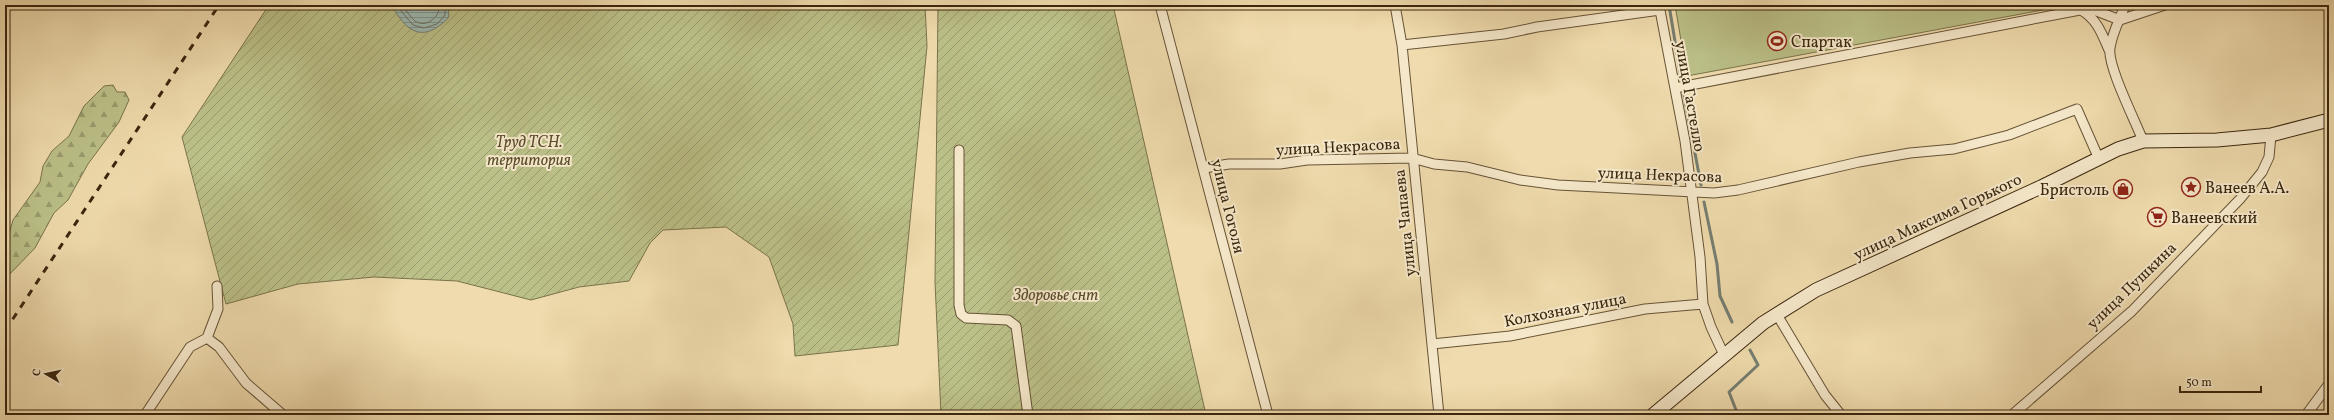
<svg xmlns="http://www.w3.org/2000/svg" width="2334" height="420" viewBox="0 0 2334 420" font-family="Vollkorn,serif">
  <style>
    .grass { fill: #bbc088; stroke: #7a734b }
    .forest { fill: url(#forest-firs); stroke: #7a734b }
    .garden { fill: url(#garden-furrows); stroke: #7a734b }
    .water { fill: url(#water-rules); stroke: #757e71 }
    .lines { fill: none; stroke-linecap: round; stroke-linejoin: round }
    .shore { stroke: #6b7060; stroke-width: 1 }
    .stream { stroke: #757e71; stroke-width: 3 }
    .street-casing { stroke: #675336; stroke-width: 11 }
    .secondary-casing { stroke: #3a260e; stroke-width: 15 }
    .street { stroke: #f5e8ca; stroke-width: 9 }
    .secondary { stroke: #f5e8ca; stroke-width: 13 }
    .rail { stroke: #3a260e; stroke-width: 3; stroke-dasharray: 7 7; stroke-linecap: butt }
    .labels { text-anchor: middle; stroke-width: 4; stroke-linejoin: round; paint-order: stroke }
    .poi-label { font-size: 16px; fill: #3a260e; stroke: #f5e8ca; text-anchor: start }
    .street-label { font-size: 16px; fill: #3a260e; stroke: #f5e8ca }
    .park-label { font-size: 16px; font-style: italic; fill: #5a4c2c; stroke: #f5e8ca }
  </style>
  <defs>
    <pattern id="forest-firs" width="22" height="20" patternUnits="userSpaceOnUse"><rect width="22" height="20" fill="#bbc088"/><path d="M5 1l3.5 6h-7zM16 11l3.5 6h-7z" fill="#999c6e"/></pattern>
    <pattern id="garden-furrows" width="10" height="10" patternUnits="userSpaceOnUse"><rect width="10" height="10" fill="#bbc088"/><path d="M-1 1l2-2M0 10L10 0M9 11l2-2" fill="none" stroke="#999c6e"/></pattern>
    <pattern id="water-rules" width="6" height="5" patternUnits="userSpaceOnUse"><rect width="6" height="5" fill="#9cb9b3"/><path d="M0 2.5h6" fill="none" stroke="#809690"/></pattern>
  </defs>
  <rect width="100%" height="100%" fill="#efdbad"/>
  <filter id="stains"><feTurbulence type="fractalNoise" baseFrequency=".005" numOctaves="4"/><feColorMatrix values="0 0 0 0 .2 0 0 0 0 .09 0 0 0 0 .02 0 0 0 .5 -.17"/></filter>
  <radialGradient id="worn" r=".72"><stop offset=".6" stop-color="#630" stop-opacity="0"/><stop offset="1" stop-color="#630" stop-opacity=".3"/></radialGradient>
  <path class="grass" d="M1675 5H2059V7L1687 76Z"/>
  <path class="forest" d="M113 85 117 92H125L129 100 119 122 88 164 68 200 54 213 35 248 8 276 5 283V237L9 234 13 220 40 182 43 166 52 151 69 136 84 106 104 86Z"/>
  <path class="garden" d="M269 5H925L927 46 898 345 795 356 793 324 769 257 726 227 663 230 650 243 629 281 579 287 531 300 457 281 374 277 298 284 226 304 182 137Z
    M938 5H1113L1206 415H941L935 282Z"/>
  <path class="water" d="M391 5H448L449 17C440 27 425 38 411 29 403 25 396 12 391 5Z"/>
  <g class="lines">
    <path class="shore" d="M396 5 413 25 424 28 437 24 445 15V5
      M402 5C406 10 410 17 415 21 427 29 440 16 440 5"/>
    <path class="stream" d="M1669 5 1681 78
      M1684 95 1701 185
      M1704 202 1717 264 1720 296 1732 322
      M1738 415 1729 392 1758 365 1750 350"/>
    <defs>
      <path id="street" d="M1160 5 1268 415
        M1395 5 1402 45 1439 415
        M1659 5 1685 141 1700 257 1703 304 1711 327 1724 355
        M2125 5C2120 19 2112 33 2110 48 2107 66 2136 122 2143 141
        M2081 10C2097 19 2102 34 2109 50
        M1402 45 1504 34 1537 27 1660 10
        M1675 88 2080 10H2094L2120 20 2165 5
        M959 150V305L961 314 966 318 1008 320 1016 326 1028 415
        M1204 168 1229 164H1280L1307 160 1412 158 1434 164 1467 167 1520 180 1558 185 1714 193 1738 190 1859 162 1910 153 1954 149 2009 135 2077 109 2099 159
        M1776 313 1825 395 1841 415
        M207 338 219 347 246 383 283 415
        M1432 344 1510 336 1645 309 1703 304
        M145 415 190 347 207 338 218 309 217 286
        M2012 415 2132 311 2240 199 2262 172 2269 157 2271 135
        M2306 415 2329 384"/>
      <path id="secondary" d="M1653 415 1763 323 1816 290 2041 187 2118 149 2143 141 2217 140 2271 135 2329 120"/>
    </defs>
    <use href="#street" class="street-casing"/>
    <use href="#secondary" class="secondary-casing"/>
    <use href="#street" class="street"/>
    <use href="#secondary" class="secondary"/>
    <path class="rail" d="M5 331 219 5"/>
  </g>
  <defs>
    <symbol id="stadium-ring" viewBox="-11 -11 22 22"><circle r="9.5" fill="#f5e8ca" stroke="#8f2418" stroke-width="1.5"/><path d="M0-5a6.5 5 0 1 0 0 10a6.5 5 0 1 0 0-10ZM-3.5-1.8h7v3.6h-7Z" fill="#8f2418"/></symbol>
    <symbol id="sight-ring" viewBox="-11 -11 22 22"><circle r="9.5" fill="#f5e8ca" stroke="#8f2418" stroke-width="1.5"/><path d="M0-6L1.8-2.2L6-1.7L2.9 1.2L3.7 5.4L0 3.3L-3.7 5.4L-2.9 1.2L-6-1.7L-1.8-2.2Z" fill="#8f2418"/></symbol>
    <symbol id="shop-ring" viewBox="-11 -11 22 22"><circle r="9.5" fill="#f5e8ca" stroke="#8f2418" stroke-width="1.5"/><path d="M-5-2.5h2.3a2.7 3.5 0 0 1 5.4 0H5L5.5 6h-11ZM-1.5-2.5h3a1.5 2.3 0 0 0-3 0Z" fill="#8f2418"/></symbol>
    <symbol id="supermarket-ring" viewBox="-11 -11 22 22"><circle r="9.5" fill="#f5e8ca" stroke="#8f2418" stroke-width="1.5"/><path d="M-6-5.5h2.5l.6 2H6L4.5 2H-2.5L-4.4-4H-6ZM-1.5 3.2a1.3 1.3 0 1 0 .1 0ZM3 3.2a1.3 1.3 0 1 0 .1 0Z" fill="#8f2418"/></symbol>
  </defs>
  <g fill-rule="evenodd">
    <use href="#stadium-ring" x="1766" y="30" width="22" height="22"/>
    <use href="#sight-ring" x="2180" y="176" width="22" height="22"/>
    <use href="#shop-ring" x="2112" y="178" width="22" height="22"/>
    <use href="#supermarket-ring" x="2146" y="206" width="22" height="22"/>
  </g>
  <g class="labels">
    <g class="poi-label">
      <text x="1791" y="47">Спартак</text>
      <text x="2205" y="193">Ванеев А.А.</text>
      <text x="2109" y="195" text-anchor="end">Бристоль</text>
      <text x="2171" y="223">Ванеевский</text>
    </g>
    <g class="street-label">
      <text transform="translate(1691 96) rotate(80)" y="6">улица Гастелло</text>
      <text transform="translate(1338 146) rotate(-3)" y="6">улица Некрасова</text>
      <text transform="translate(1660 174) rotate(2)" y="6">улица Некрасова</text>
      <text transform="translate(1229 206) rotate(76)" y="6">улица Гоголя</text>
      <text transform="translate(1937 216) rotate(-25)" y="6">улица Максима Горького</text>
      <text transform="translate(1404 223) rotate(-96)" y="6">улица Чапаева</text>
      <text transform="translate(2131 285) rotate(-44)" y="6">улица Пушкина</text>
      <text transform="translate(1565 309) rotate(-11)" y="6">Колхозная улица</text>
    </g>
    <g class="park-label">
      <text x="529" y="147">Труд ТСН.<tspan x="529" dy="18">территория</tspan></text>
      <text x="1056" y="300">Здоровье снт</text>
    </g>
  </g>
  <rect width="2334" height="420" fill="none" stroke="#efdbad" stroke-width="20"/>
  <rect x="6" y="6" width="2322" height="408" fill="none" stroke="#3a260e" stroke-width="2"/>
  <rect x="10" y="10" width="2314" height="400" fill="none" stroke="#3a260e"/>
  <g transform="translate(46 374) rotate(279)" stroke="#f5e8ca" stroke-width="3" paint-order="stroke">
  <path d="M0-3L7 15L0 10L-7 15Z" fill="#3a260e"/>
  <text y="-6" font-size="11" font-weight="bold" text-anchor="middle" fill="#3a260e">С</text>
  </g>
  <path d="M2180 386v6h81v-6" fill="none" stroke="#3a260e" stroke-width="2"/>
  <text x="2186" y="386" font-size="12" fill="#3a260e" stroke="#f5e8ca" stroke-width="3" paint-order="stroke">50 m</text>
  <rect width="100%" height="100%" filter="url(#stains)"/>
  <rect width="100%" height="100%" fill="url(#worn)"/>
</svg>
